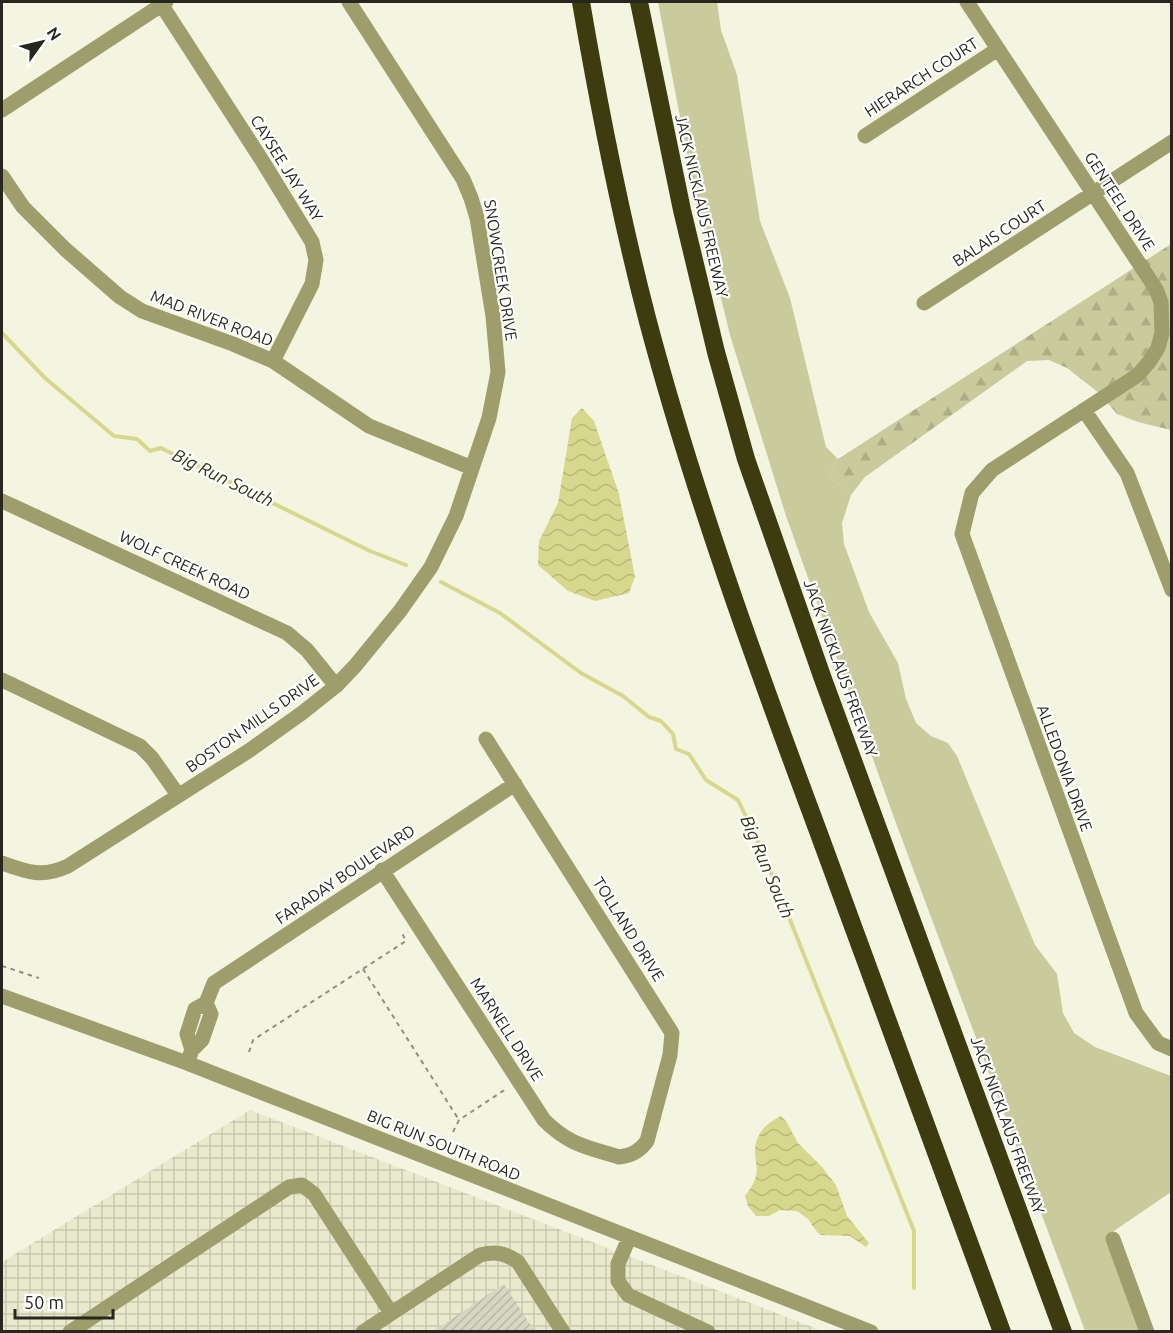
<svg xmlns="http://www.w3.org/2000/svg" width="1173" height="1333" viewBox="0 0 1173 1333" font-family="Ubuntu,sans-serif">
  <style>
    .industrial { fill: url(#industrial-grid) }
    .green { fill: #c9cb9d }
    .forest { fill: url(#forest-firs) }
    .water { fill: url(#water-waves) }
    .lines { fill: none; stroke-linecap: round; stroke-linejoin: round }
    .stream { stroke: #d7d88e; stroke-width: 4 }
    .building { fill: url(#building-hatch) }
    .path { stroke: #8e8f80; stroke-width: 2; stroke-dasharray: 4.5 4.5; stroke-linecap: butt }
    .minor { stroke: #9d9e6b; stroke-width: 15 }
    .highway { stroke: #3c3c10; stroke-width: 18 }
    .labels { text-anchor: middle; stroke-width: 4.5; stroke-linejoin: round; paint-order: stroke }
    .street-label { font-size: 16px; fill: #27271f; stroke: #fff }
    .water-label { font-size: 18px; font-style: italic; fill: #333313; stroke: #fff }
  </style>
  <defs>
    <pattern id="industrial-grid" width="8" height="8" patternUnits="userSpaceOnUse" patternTransform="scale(1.5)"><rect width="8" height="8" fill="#e9eacd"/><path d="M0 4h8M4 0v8" fill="none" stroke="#c8c9b0"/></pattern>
    <pattern id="forest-firs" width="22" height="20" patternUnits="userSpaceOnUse" patternTransform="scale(1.5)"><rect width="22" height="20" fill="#c9cb9d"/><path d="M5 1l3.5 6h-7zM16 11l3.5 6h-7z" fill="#adae87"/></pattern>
    <pattern id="water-waves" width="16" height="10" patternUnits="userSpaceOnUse" patternTransform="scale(1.5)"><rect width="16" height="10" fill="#d7d88e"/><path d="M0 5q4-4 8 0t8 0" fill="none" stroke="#b9b97a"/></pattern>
    <pattern id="building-hatch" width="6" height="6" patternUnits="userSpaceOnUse" patternTransform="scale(1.5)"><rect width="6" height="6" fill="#d6d7c2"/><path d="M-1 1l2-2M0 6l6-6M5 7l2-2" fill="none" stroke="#b8b9a6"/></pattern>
  </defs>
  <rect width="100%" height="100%" fill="#f4f5e0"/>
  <path class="industrial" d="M250 1110 823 1331 2 1332V1262Z"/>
  <path class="green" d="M658 2H717L721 30 737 75 760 221 790 298 826 447 838 459 829 475 851 495 842 523 844 544 869 612 898 663 906 699 916 723 931 736 948 743 957 756 1035 945 1057 974 1063 1013 1074 1033 1095 1047 1171 1076V1192L1108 1235 1142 1331H1085L893 815 786 516 730 335 692 180Z"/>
  <path class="forest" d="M1171 244V430L1138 422 1117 414 1099 393 1067 368 1049 360 1027 361 865 477 851 495 829 475 838 459Z"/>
  <path class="water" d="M582 408 594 421 619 494 635 577 629 593 595 601 568 591 538 565 539 541 558 503 572 418Z
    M781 1116 786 1121 798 1143 822 1167 836 1185 847 1216 869 1243 866 1247 850 1236 821 1235 817 1232 808 1219 797 1211 780 1210 769 1216H756L748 1206 745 1196C750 1189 754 1184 756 1176 758 1168 755 1160 755 1152 755 1134 766 1123 781 1116Z"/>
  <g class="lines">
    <path class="stream" d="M2 333 45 378 114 436 137 439 150 451 161 448 370 551 406 565
      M441 582 500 613 581 673 623 696 649 717 661 721 673 734 676 749 689 754 706 780 738 800 763 852 914 1231V1288"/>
  </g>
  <path class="building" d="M504 1284 535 1332H432Z"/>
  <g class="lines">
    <path class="path" d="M2 966 39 978
      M363 969 459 1120
      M249 1052 253 1040 406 941 403 935 408 932
      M453 1132 459 1120 506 1089"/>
    <path class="minor" d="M967 2 1156 289 1161 302 1162 333 1158 348 1149 362 1138 375 992 470 972 493 962 534 1136 1013 1158 1043 1172 1049
      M161 4 263 162 312 242 316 260 312 284 273 361
      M2 110 166 2
      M865 136 998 49
      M2 176 23 207 65 249 120 297 142 311 233 344 273 361 369 426 472 468
      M924 303 1172 142
      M1084 410 1127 473 1172 590
      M2 501 287 633 307 650 336 686
      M2 680 140 746 152 758 178 795
      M2 863C27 872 42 878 68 866L250 750 302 713 336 686 355 666 400 611 431 567 456 516 489 418 498 372 493 316 477 218 471 198 463 179 349 2
      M382 870 544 1120C569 1145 587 1147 619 1157 631 1156 640 1151 647 1141L670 1055 672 1033 486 739
      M2 996 187 1063 871 1332
      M192 1050 187 1034 195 1009 206 1003
      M187 1063 192 1050 202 1040 211 1014 206 1003 214 983 515 784
      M629 1238 618 1264V1281L628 1295 708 1332
      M1113 1239 1147 1332
      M70 1332 289 1187 302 1185 314 1194 391 1313
      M363 1332 480 1255C496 1251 505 1253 518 1262L563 1332"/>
    <path class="highway" d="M581 2C599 107 620 214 647 318 693 492 755 662 818 831 879 998 941 1164 1002 1332
      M639 2 682 210 716 352 746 459 823 679 1063 1332"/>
  </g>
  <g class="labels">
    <g class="street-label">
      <text transform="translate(921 77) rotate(-33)" y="6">HIERARCH COURT</text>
      <text transform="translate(287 168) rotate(58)" y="6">CAYSEE JAY WAY</text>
      <text transform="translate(1120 201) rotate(57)" y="6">GENTEEL DRIVE</text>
      <text transform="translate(702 206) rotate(77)" y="6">JACK NICKLAUS FREEWAY</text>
      <text transform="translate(999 233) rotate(-33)" y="6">BALAIS COURT</text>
      <text transform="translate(501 270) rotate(81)" y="6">SNOWCREEK DRIVE</text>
      <text transform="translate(212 318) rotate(21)" y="6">MAD RIVER ROAD</text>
      <text transform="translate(185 565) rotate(25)" y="6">WOLF CREEK ROAD</text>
      <text transform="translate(841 668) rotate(70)" y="6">JACK NICKLAUS FREEWAY</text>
      <text transform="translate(252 723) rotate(-35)" y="6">BOSTON MILLS DRIVE</text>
      <text transform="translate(1065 768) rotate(70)" y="6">ALLEDONIA DRIVE</text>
      <text transform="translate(345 874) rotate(-34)" y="6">FARADAY BOULEVARD</text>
      <text transform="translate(629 929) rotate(58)" y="6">TOLLAND DRIVE</text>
      <text transform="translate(507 1029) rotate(57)" y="6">MARNELL DRIVE</text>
      <text transform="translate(1008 1125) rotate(70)" y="6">JACK NICKLAUS FREEWAY</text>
      <text transform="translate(444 1145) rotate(22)" y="6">BIG RUN SOUTH ROAD</text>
    </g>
    <g class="water-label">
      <text transform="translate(223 478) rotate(26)" y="6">Big Run South</text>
      <text transform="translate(767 867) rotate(67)" y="6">Big Run South</text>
    </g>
  </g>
  <rect width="1173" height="1333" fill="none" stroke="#27271f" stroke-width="6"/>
  <g transform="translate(42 42) rotate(56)" stroke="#ffffff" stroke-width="4.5" paint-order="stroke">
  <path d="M0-4.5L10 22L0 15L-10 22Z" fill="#27271f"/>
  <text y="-9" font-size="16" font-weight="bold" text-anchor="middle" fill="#27271f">N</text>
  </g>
  <path d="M15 1309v9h98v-9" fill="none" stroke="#27271f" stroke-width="3"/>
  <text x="24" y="1309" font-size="18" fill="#27271f" stroke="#ffffff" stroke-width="4.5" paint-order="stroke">50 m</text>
</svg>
